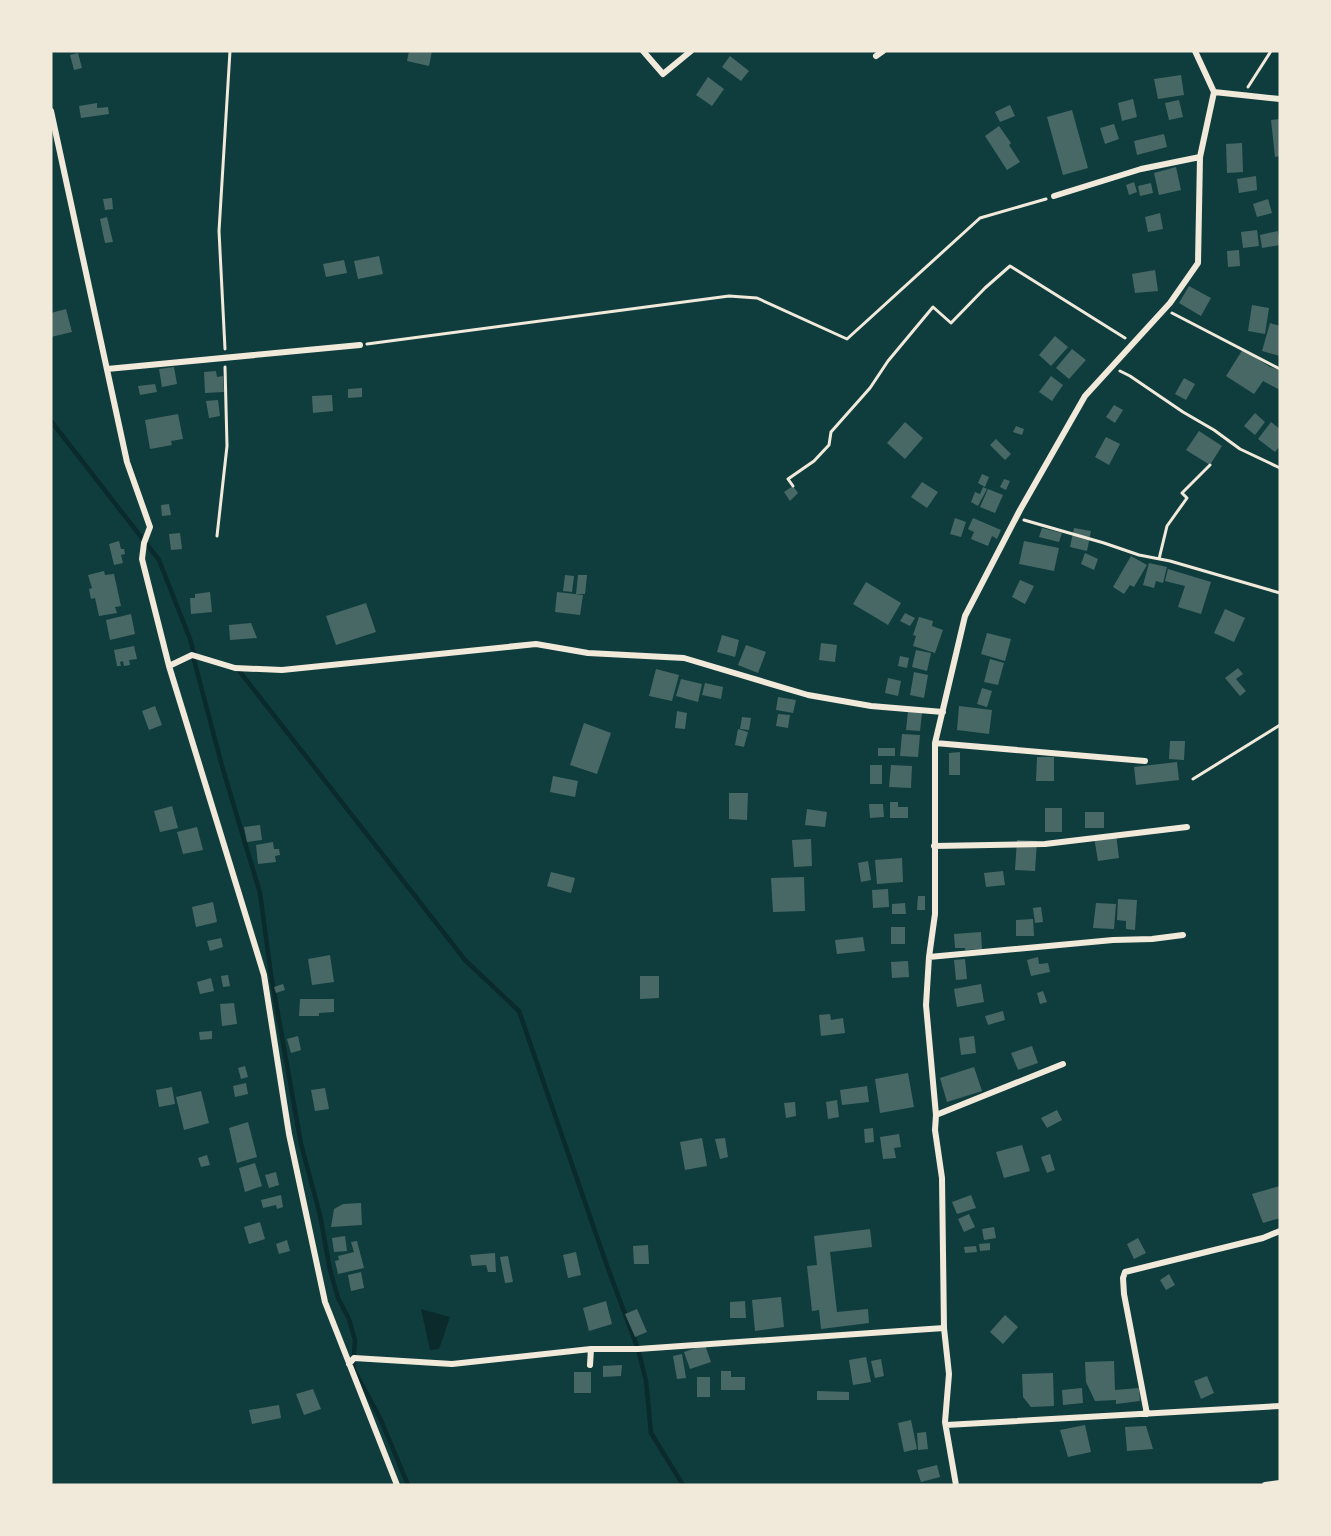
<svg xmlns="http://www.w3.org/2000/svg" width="1331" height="1536" viewBox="0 0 1331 1536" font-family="'Varela Round',sans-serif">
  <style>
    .water { fill: #0a2a2b }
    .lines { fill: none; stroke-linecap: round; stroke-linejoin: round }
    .stream { stroke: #0a2a2b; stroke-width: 4.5 }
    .building { fill: #486865 }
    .path { stroke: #f1e9da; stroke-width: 3 }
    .minor { stroke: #f1e9da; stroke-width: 6 }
  </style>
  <rect width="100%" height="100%" fill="#0f3d3e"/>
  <path class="water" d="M421 1309 450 1317 439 1349 430 1350Z"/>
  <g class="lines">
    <path class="stream" d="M51 421 159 560 190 639 195 657
      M193 656 222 766 260 893 271 975 301 1144 320 1215 330 1270 338 1298 349 1319 355 1340 353 1368 381 1420 408 1485
      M237 668 465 960 519 1011 606 1263 638 1349 646 1381 651 1433 683 1485"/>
  </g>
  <path class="building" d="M409 51H432L429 66 407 61Z
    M78 53 82 68 74 70 70 55Z
    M730 56 749 71 741 81 722 67Z
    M1181 75 1184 95 1158 99 1154 79Z
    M708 77 724 89 712 106 696 95Z
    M1133 99 1137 117 1122 121 1118 103Z
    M1179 100 1183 117 1169 120 1165 103Z
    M97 103V108L108 107 109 114 81 118 79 106Z
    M1010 105 1015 116 1000 122 995 112Z
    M1072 110 1088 168 1063 175 1047 117Z
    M1280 119V156L1275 157 1271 120Z
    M1114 124 1119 139 1105 144 1100 128Z
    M999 126 1011 143 1009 145 1020 162 1007 170 985 136Z
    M1164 134 1167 147 1137 155 1134 141Z
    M1242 143 1243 172 1227 173 1226 144Z
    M1176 167 1181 190 1159 195 1154 173Z
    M1256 176 1257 190 1239 193 1237 179Z
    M1134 182 1137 192 1129 195 1126 185Z
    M1151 183 1153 193 1140 196 1138 186Z
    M112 198 113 209 105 210 103 199Z
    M1268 199 1272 213 1257 217 1253 204Z
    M1160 213 1163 229 1148 232 1145 217Z
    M107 217 113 242 105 243 100 219Z
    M1257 230 1259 246 1243 248 1241 232Z
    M1278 231 1280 245 1262 248 1260 235Z
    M1239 250 1240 266 1228 267 1227 251Z
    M379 256 383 274 358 279 354 261Z
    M344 260 347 273 326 277 323 264Z
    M1155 270 1158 291 1135 293 1132 274Z
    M1189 286 1211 298 1201 316 1179 303Z
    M1252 305 1269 308 1265 334 1248 331Z
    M66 309 72 332 51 337V313Z
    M1270 323 1280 326V356L1262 351Z
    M1055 336 1068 347 1051 366 1039 355Z
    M1072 349 1086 360 1069 379 1056 368Z
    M1243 349 1270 367 1280 370V390L1263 381 1254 394 1226 376Z
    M174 367 177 384 162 387 159 369Z
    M216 371 217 377 223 376 224 392 205 393 204 372Z
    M1051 376 1063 385 1052 401 1039 392Z
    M1184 378 1195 384 1186 400 1175 394Z
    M155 384 157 392 140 395 138 386Z
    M362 388V397L348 398V389Z
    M332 395 333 411 313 413 312 396Z
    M218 400 220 416 209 418 206 401Z
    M1114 405 1123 410 1115 423 1106 417Z
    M1255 413 1265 422 1255 435 1244 426Z
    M178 414 183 439 171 441 172 445 150 449 145 420Z
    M905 422 923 438 905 459 887 443Z
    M1271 422 1280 429V446L1275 452 1258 439Z
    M1016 426 1024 429 1022 435 1013 432Z
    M1199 431 1222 446 1210 465 1186 450Z
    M1106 437 1120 444 1109 465 1095 457Z
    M996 439 1011 454 1005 460 990 445Z
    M982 474 989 477 985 487 978 483Z
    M1004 479 1010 481 1006 490 1000 487Z
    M922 482 938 492 927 508 911 497Z
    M793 486 798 493 790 501 784 492Z
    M983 487 987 489 978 506 971 502 975 492 980 494Z
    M988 489 1003 495 995 513 980 507Z
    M169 504 171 515 162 516 161 505Z
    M955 518 966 522 961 537 950 534Z
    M973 518 1001 530 997 539 992 536 988 546 971 539 974 532 968 529Z
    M1042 528 1062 533 1059 542 1039 537Z
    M1074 528 1091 531 1087 551 1070 547Z
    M180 533 182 549 171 550 169 534Z
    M119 541 121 549H124L125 554 121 555 123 563 114 565 109 544Z
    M1024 541 1059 548 1054 571 1019 564Z
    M1085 553 1098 559 1094 570 1081 564Z
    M1131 556 1147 565 1134 587 1130 585 1124 594 1113 587Z
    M1149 563 1167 567 1163 583 1156 581 1154 588 1143 585Z
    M1168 569 1211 582 1201 614 1178 607 1185 586 1165 581Z
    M104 571 105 575 114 574 121 606 115 607 117 613 99 616 95 598 91 599 89 589 92 588 88 575Z
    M565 575 574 576 572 592 563 591Z
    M578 575H587L585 594H576Z
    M1020 580 1034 586 1025 604 1012 597Z
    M866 582 901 603 888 625 853 604Z
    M210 592 212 612 191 614 190 598H195V594Z
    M557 592 583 595 580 615 555 612Z
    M366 603 376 632 336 645 326 616Z
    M1225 609 1245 618 1234 642 1214 633Z
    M905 613 915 618 910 626 900 621Z
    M131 614 135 634 110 640 106 620Z
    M919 617 933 621 932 626 943 630 935 653 913 646 916 636 913 635Z
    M251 623 257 638 230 640 229 625Z
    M987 633 1011 639 1005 661 981 654Z
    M722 635 739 640 735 657 717 652Z
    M821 643 837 645 835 662 819 660Z
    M746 645 766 652 758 673 738 665Z
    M134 646 137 659 129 660 130 665 124 666 123 661 120 662 121 666H117L114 650Z
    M916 650 931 653 927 671 912 667Z
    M900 656 909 658 907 668 898 666Z
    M990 659 1004 663 998 685 984 682Z
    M1238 668 1243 674 1236 679 1246 691 1240 696 1225 678Z
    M656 669 679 675 672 701 649 696Z
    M914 672 928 675 924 698 910 695Z
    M888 678 901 681 898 696 885 693Z
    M681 679 702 684 698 702 676 696Z
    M705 683 723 687 721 699 702 695Z
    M982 688 992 691 987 707 977 704Z
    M778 697 796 700 793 713 776 710Z
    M155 706 162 725 149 730 142 711Z
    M959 706 992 710 989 734 957 730Z
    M677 711 687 713 685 729 675 728Z
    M908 711 922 713 920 731 906 730Z
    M778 714 790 715 788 728 776 726Z
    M742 717 751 718 749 730 740 729Z
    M584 723 611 733 597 774 570 765Z
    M738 729 748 732 744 747 735 745Z
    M902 734 920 735 918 757 900 756Z
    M1170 741H1185L1184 760 1169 759Z
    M878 748H895V756H878Z
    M960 752V775H949V753Z
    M1037 757H1054V781H1036Z
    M1177 762 1179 780 1136 785 1134 767Z
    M870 765H882V784H870Z
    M891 765 912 766 911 788 889 787Z
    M553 776 578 781 575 797 550 792Z
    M729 793H748L747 820 729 819Z
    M890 802H898V807H908V818H890Z
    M869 804H883L884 817 870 818Z
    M172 806 178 828 160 832 154 811Z
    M1045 808H1062V832H1045Z
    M807 809 827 812 825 827 805 825Z
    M1085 812H1104V828H1085Z
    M260 825 262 840 247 842 244 827Z
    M197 827 203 850 183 854 177 832Z
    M1116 834 1119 858 1098 861 1094 837Z
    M811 839 812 866 794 867 792 840Z
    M1017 840 1037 841 1035 871 1015 870Z
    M273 842 274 849H279L280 855 275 856 276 862 258 864 256 845Z
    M902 858 903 882 877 884 875 860Z
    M868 861 871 880 861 882 858 863Z
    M1003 871 1005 885 986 887 984 873Z
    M551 872 575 878 571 893 547 886Z
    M804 877 805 911 773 912 771 878Z
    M888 889 889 907 873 908 872 890Z
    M918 896H925V910H917Z
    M1118 899 1137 900 1135 930 1126 929V921L1117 920Z
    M213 902 217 922 196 927 192 907Z
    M905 903 906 914H892V904Z
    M1096 903 1116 904 1114 929 1093 928Z
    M1041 907 1043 922 1035 923 1033 908Z
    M1033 919 1034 936H1016V920Z
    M891 927H905V944H891Z
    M981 932 982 949 965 950V948H955L954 934Z
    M863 937 865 951 837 954 835 940Z
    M221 938 223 947 210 951 207 941Z
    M330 955 334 982 312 985 308 959Z
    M1038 957 1039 964 1048 963 1050 972 1031 976 1027 960Z
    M965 959 967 979 956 980 954 960Z
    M908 961 909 977 892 978 891 962Z
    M228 975 230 986 223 987 221 976Z
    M640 976H659V998L640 999Z
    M211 978 214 991 200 994 197 982Z
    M283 984 285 990 276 993 274 987Z
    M981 984 984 1002 957 1007 954 989Z
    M1043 991 1047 1002 1040 1004 1037 993Z
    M300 999H334V1012L319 1013V1016H299Z
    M234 1003 237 1024 222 1026 220 1004Z
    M1003 1011 1005 1020 988 1025 985 1016Z
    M830 1014 831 1020 843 1018 845 1033 821 1036 819 1015Z
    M212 1031V1039L200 1040 199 1032Z
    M298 1036 301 1050 291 1053 287 1039Z
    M974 1036 976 1053 961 1055 959 1038Z
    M1032 1046 1038 1063 1018 1070 1011 1053Z
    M245 1066 248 1077 241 1079 238 1068Z
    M974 1067 982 1091 947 1102 940 1078Z
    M908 1073 914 1107 880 1113 875 1079Z
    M246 1083 248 1094 235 1097 233 1086Z
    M867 1086 869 1102 842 1105 840 1090Z
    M172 1087 175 1104 159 1107 156 1090Z
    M325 1088 329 1109 315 1111 311 1090Z
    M201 1091 209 1123 184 1130 176 1097Z
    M837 1100 839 1117 828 1119 826 1102Z
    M795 1102 796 1116 786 1118 784 1103Z
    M1057 1110 1062 1120 1047 1128 1041 1118Z
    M248 1122 257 1157 237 1163 229 1128Z
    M873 1128 874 1142 865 1143 864 1129Z
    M899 1134 901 1147 894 1148 896 1158 883 1159 880 1137Z
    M702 1138 707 1166 685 1170 680 1142Z
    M725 1138 728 1157 720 1159 715 1139Z
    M1022 1145 1030 1171 1004 1178 996 1152Z
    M1050 1154 1055 1170 1047 1173 1041 1157Z
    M207 1155 210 1165 201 1167 198 1158Z
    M255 1163 262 1186 245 1192 239 1168Z
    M276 1172 279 1185 269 1188 265 1175Z
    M1280 1186V1218L1263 1223 1252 1194Z
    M281 1195 283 1207 277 1209 276 1205 263 1208 261 1200Z
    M971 1195 976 1208 957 1214 952 1202Z
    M361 1203 362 1225 331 1227 334 1209 343 1204Z
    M969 1214 975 1227 964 1232 958 1219Z
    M260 1222 265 1239 249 1244 244 1227Z
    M994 1227 996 1238 984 1240 982 1229Z
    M870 1229 872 1247 830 1252 837 1312 868 1309 869 1323 821 1329 819 1310 812 1311 807 1266 817 1265 814 1236Z
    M345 1236 347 1251 334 1252 332 1238Z
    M1138 1238 1146 1253 1134 1259 1127 1244Z
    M287 1240 290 1251 279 1254 276 1244Z
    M357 1241 364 1268 338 1274 335 1261 339 1260 338 1256 354 1252 351 1242Z
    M990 1243V1250L980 1251 979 1244Z
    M648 1245 649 1264H634L633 1246Z
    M976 1246 977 1252 965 1253 964 1247Z
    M576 1252 581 1275 568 1278 563 1255Z
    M495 1253 496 1272H488L486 1265 472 1266 470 1255Z
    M508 1256 513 1282 505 1283 500 1257Z
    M361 1272 364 1288 351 1291 348 1275Z
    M1169 1274 1175 1285 1166 1290 1160 1280Z
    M781 1297 784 1327 755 1331 752 1300Z
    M606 1301 612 1324 589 1331 583 1308Z
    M745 1301 746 1318H730V1302Z
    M637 1309 647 1332 635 1337 625 1314Z
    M1005 1315 1018 1327 1003 1344 990 1332Z
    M705 1345 711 1362 690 1369 684 1352Z
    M682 1354 686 1378 677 1379 673 1356Z
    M866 1357 871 1382 853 1385 849 1360Z
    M881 1359 884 1376 875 1378 871 1361Z
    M1114 1361 1115 1390 1139 1388 1140 1401 1116 1404V1400L1095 1401 1086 1382 1085 1362Z
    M622 1365 621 1376 603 1377V1366Z
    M721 1371H731V1377H745V1390H721Z
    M574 1372H591V1393H574Z
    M1053 1373 1054 1406 1031 1407 1023 1397 1022 1374Z
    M1207 1376 1214 1393 1201 1399 1194 1381Z
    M697 1377H710V1397H697Z
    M1082 1388 1083 1403 1063 1405 1062 1390Z
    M313 1389 321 1409 304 1415 296 1394Z
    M817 1391 849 1392V1400H817Z
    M279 1405 281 1418 252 1424 249 1410Z
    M911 1420 917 1449 904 1452 898 1423Z
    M1085 1425 1091 1452 1068 1457 1060 1430Z
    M1146 1426 1153 1449 1127 1451 1125 1427Z
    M926 1432 928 1449 918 1450 917 1433Z
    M937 1465 940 1477 921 1482 917 1470Z"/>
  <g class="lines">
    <path class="path" d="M1248 87 1271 51
      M1172 313 1280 369
      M367 344 729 296 757 298 847 339 980 218 1046 199
      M225 349 219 231 230 51
      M1120 371 1130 376 1183 412 1214 430 1240 449 1280 468
      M793 486 788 479 814 461 829 445 831 432 870 388 888 361 933 307 951 323 985 288 1010 266 1125 338
      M1024 520 1104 543 1139 555 1170 561 1280 593
      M217 536 227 446 225 367
      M1159 559 1167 526 1187 498 1182 493 1210 465
      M1193 779 1280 725"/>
    <path class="minor" d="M643 51 663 74 691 51
      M1195 51 1214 92 1280 99
      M876 56 883 51
      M51 111 127 462 150 527 144 543 142 559 169 666 264 975 289 1134 325 1302 397 1485
      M1054 196 1141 169 1200 157
      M107 369 360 345
      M169 666 192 655 235 668 282 670 536 644 588 653 684 658 808 695 871 706 943 712
      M935 743 1145 761
      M934 846 1045 844 1187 827
      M929 957 1113 940 1152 939 1183 935
      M936 1115 1063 1064
      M349 1364 354 1358 452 1364 591 1349
      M590 1365 591 1349H638L944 1328
      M1147 1414 1124 1294 1123 1278 1125 1272 1263 1238 1280 1231
      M946 1425 1280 1406
      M956 1485 945 1422 949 1374 944 1328 942 1178 935 1130 936 1115 926 1005 929 957 935 914V743L965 616 1020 510 1085 396 1170 303 1198 263 1200 157 1214 92
      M1265 1485 1280 1483"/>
  </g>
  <rect width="1331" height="1536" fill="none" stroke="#f1e9da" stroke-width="105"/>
</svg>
